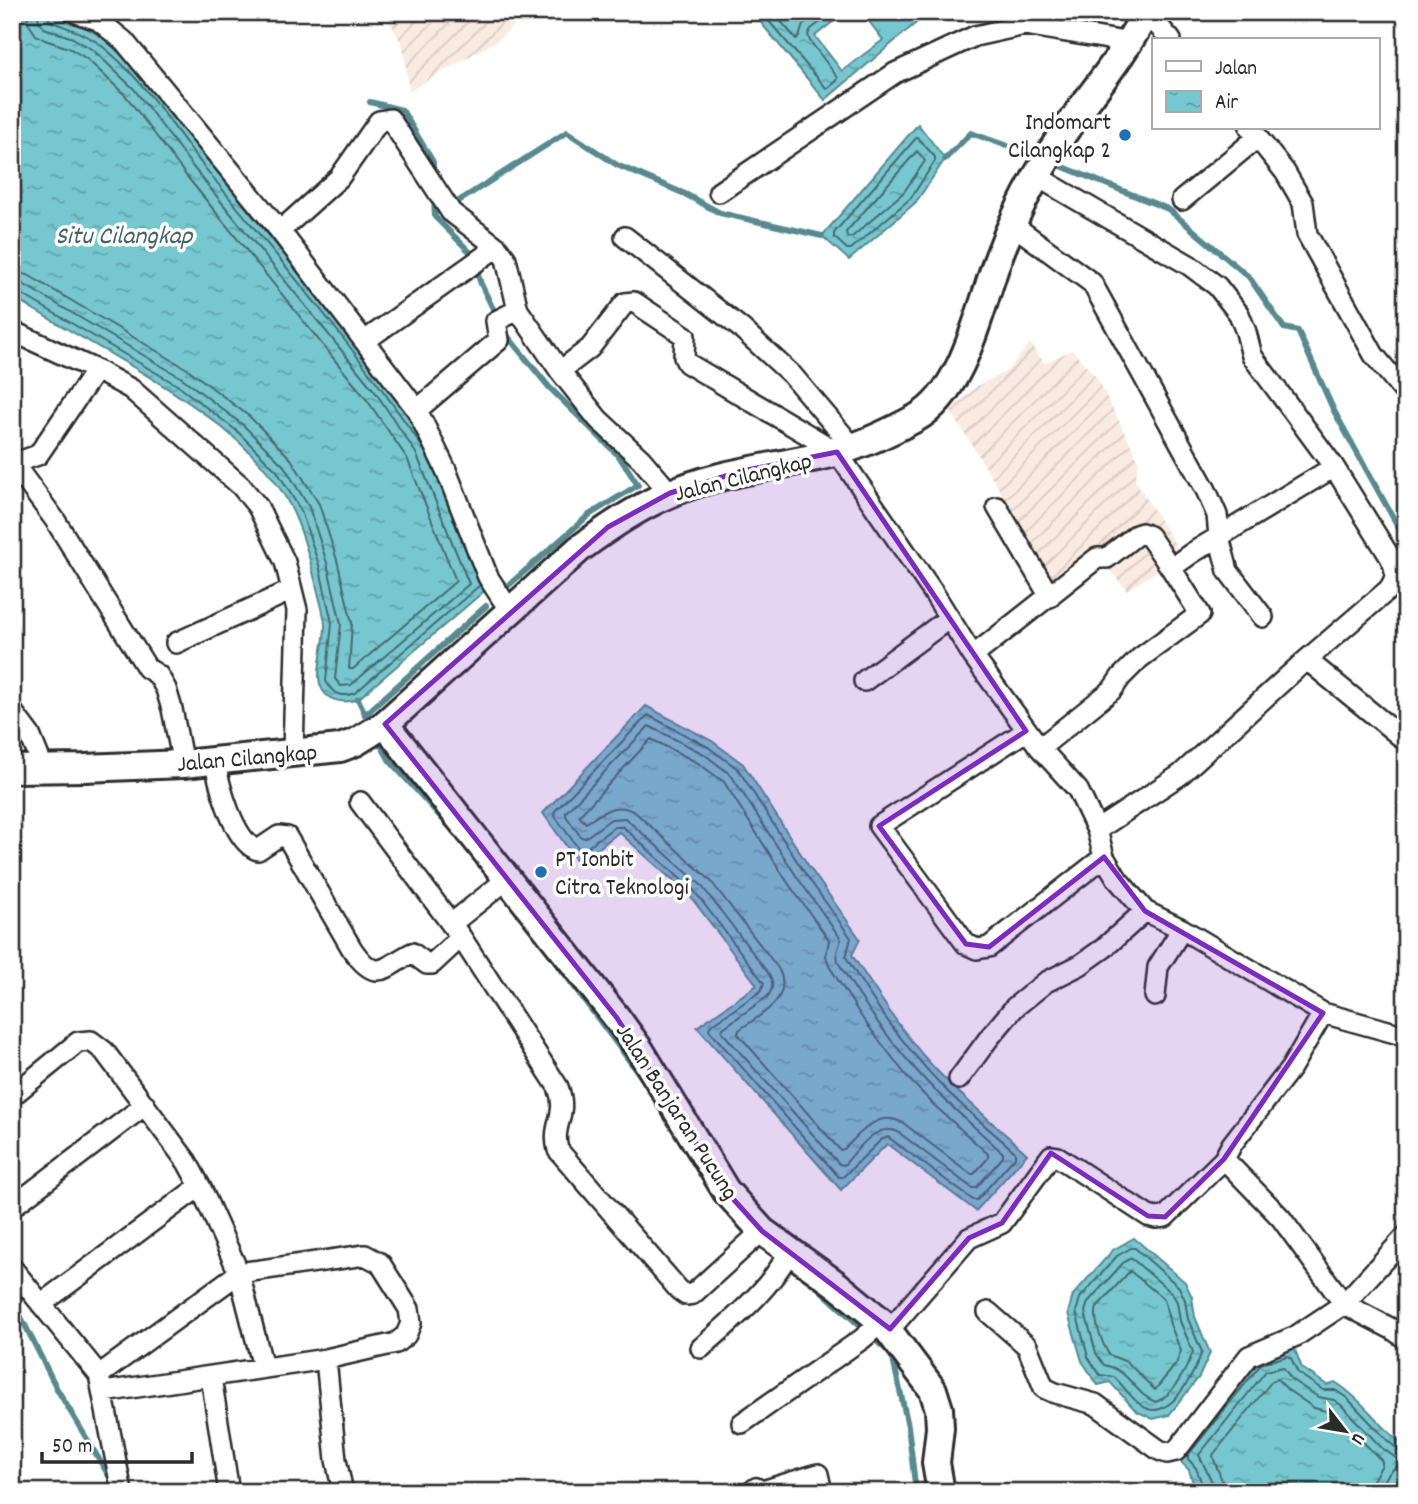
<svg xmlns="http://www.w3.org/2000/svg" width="1418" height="1504" viewBox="0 0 1418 1504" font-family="Dekko,sans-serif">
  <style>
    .industrial { fill: url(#industrial-furrows) }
    .water { fill: url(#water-ripples); stroke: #59898e; stroke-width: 2 }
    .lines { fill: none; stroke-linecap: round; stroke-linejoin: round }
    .shore { stroke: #49696d; stroke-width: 2 }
    .stream { stroke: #59898e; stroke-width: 6 }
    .street-casing { stroke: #2b2b2b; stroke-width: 24 }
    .secondary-casing { stroke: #2b2b2b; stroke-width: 32 }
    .street { stroke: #fff; stroke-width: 19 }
    .secondary { stroke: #fff; stroke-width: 26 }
    .marked { fill: #7b2cbf; fill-opacity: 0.2; stroke: #7b2cbf; stroke-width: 5; stroke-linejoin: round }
    .poi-dot { fill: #1f6fb2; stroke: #fff; stroke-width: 2.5 }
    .labels { text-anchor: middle; stroke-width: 7; stroke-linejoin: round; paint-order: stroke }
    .poi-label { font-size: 24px; fill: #2b2b2b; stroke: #fff; text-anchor: end }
    .street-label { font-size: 24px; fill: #2b2b2b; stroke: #fff }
    .water-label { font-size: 26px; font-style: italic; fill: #466265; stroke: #fff }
  </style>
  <defs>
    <pattern id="industrial-furrows" width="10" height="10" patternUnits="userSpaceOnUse" patternTransform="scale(1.75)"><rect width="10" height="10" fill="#faebe2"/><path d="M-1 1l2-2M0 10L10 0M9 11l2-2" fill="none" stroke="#d6cac2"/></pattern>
    <pattern id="water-ripples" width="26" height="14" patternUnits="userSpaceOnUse" patternTransform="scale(1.75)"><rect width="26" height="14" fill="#77c7d0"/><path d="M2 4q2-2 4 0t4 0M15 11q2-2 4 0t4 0" fill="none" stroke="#62a2a9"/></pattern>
  </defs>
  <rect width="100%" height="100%" fill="#fff"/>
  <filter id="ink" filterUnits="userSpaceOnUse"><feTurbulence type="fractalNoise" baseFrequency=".0143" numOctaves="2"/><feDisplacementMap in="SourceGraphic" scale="14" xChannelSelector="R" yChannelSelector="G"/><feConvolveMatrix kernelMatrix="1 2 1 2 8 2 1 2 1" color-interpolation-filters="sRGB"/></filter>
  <g filter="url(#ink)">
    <path class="industrial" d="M385 12H528L498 40 409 91 403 47Z
      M1030 343 1044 363 1072 350 1097 378 1139 461 1135 480 1182 555 1127 590 1103 563 1058 594 1004 497 950 410 977 386 1007 371Z"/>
    <path class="water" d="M12 12 52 15 79 24 102 37 146 78 206 158 389 384 430 446 489 587 358 699C344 704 325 702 320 684 316 670 325 642 325 626 325 618 322 608 320 600 313 572 306 541 294 514 252 417 98 352 12 296Z
      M752 12H845L815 36 842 71 883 40 862 12H929L825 100Z
      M918 124 945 159 916 202 849 260 822 236Z
      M646 706 712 741 743 764 810 868 860 939 852 955C876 991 899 1028 928 1061 958 1095 994 1123 1027 1154L976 1211 887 1144 841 1190 697 1027 757 985 690 896 619 832 579 864 543 813Z
      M1134 1238 1185 1282 1192 1297 1195 1317 1210 1353 1199 1377 1169 1415 1153 1419 1136 1411 1110 1382 1098 1385 1082 1361 1068 1313 1073 1295 1113 1250Z
      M1294 1347 1302 1368 1327 1385 1335 1382C1362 1399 1380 1427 1406 1447V1477L1396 1492H1201L1194 1486 1189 1470 1177 1458 1257 1357Z"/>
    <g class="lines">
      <path class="shore" d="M46 12 50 21C67 28 83 32 98 43 142 76 171 125 205 168 279 259 357 349 423 448
        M761 12 827 89 837 81 838 78 810 41 808 35 811 29 834 12
        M773 12 796 39 799 37 803 25 819 12
        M917 137 935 157V161L911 198 851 249H847L834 237V233Z
        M917 151 925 161 904 192 852 237H847L846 232Z
        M12 272 28 275 189 370 250 417 291 459 319 504 337 560 352 623 349 669H353L456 581 407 458 367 400 185 174 126 96 87 59 69 48 45 40 36 35 28 23 27 12
        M12 282 23 284 182 378 243 425 284 466 309 507 327 563 341 624 335 679 341 686 351 685 469 584 416 453 376 393 193 167 134 89 93 50 73 38 44 28 39 21 37 12
        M12 291 18 292 177 385 237 431 277 471 301 511 319 565 332 623 326 681C332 694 342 698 355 693L480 585
        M648 715 708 747 738 769 804 872 851 938 846 957C874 1005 908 1051 947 1091 968 1112 993 1132 1015 1152V1157L977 1200H973L888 1137 881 1140 843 1177H839L709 1030 710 1026 761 991 764 983 695 892 623 827H614L581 852 554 815 555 811Z
        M649 726 704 754 731 775 797 877 841 939 837 952 838 962C861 1000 887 1038 917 1071 943 1101 974 1126 1003 1153V1157L976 1188H972L898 1132C876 1121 857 1151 844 1165L839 1164 722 1032 723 1028 767 997C773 990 774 982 769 974L701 885 625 818 611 819 585 838 581 837 566 816V812Z
        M651 739 698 763 724 782 788 883 829 940 826 956 829 966 863 1019 908 1078 934 1105 988 1154V1158L974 1174H971L903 1123C877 1109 861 1133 844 1149L840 1150 738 1034 739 1030C760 1015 795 999 778 968L710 880 636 813C616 800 604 812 586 823L579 816Z
        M1131 1248H1135L1179 1287 1185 1300 1188 1319 1202 1352C1194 1374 1168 1426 1141 1405 1131 1398 1123 1385 1114 1377L1100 1375 1088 1357 1076 1312 1080 1298 1117 1256Z
        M1131 1258 1172 1293 1177 1302 1180 1321 1193 1352C1187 1368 1173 1396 1156 1402 1132 1393 1132 1371 1104 1365L1096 1353 1085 1312 1088 1302 1123 1263Z
        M1130 1271 1164 1299 1170 1324 1181 1351 1176 1364 1155 1390 1127 1362 1109 1355C1102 1343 1093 1321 1097 1307Z
        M1205 1492 1196 1468 1188 1459V1455L1261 1364 1287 1356 1291 1358 1298 1373 1323 1390H1335L1347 1398 1388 1441 1400 1451H1406
        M1214 1492 1213 1484 1199 1455 1266 1371 1283 1367 1292 1380 1318 1397 1334 1400 1341 1405 1382 1448 1400 1461V1465C1390 1470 1382 1480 1382 1492
        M1224 1492C1224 1478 1215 1468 1213 1455L1272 1381 1277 1379 1288 1390 1314 1408 1334 1413 1382 1461V1465L1373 1480 1371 1492"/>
      <path class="stream" d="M370 102 402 110 433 162V173
        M945 159 971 133 1041 158
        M1051 162 1168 209 1249 277 1284 328 1298 331 1334 411 1406 541
        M434 197 435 217 470 252 481 284 497 317
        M451 206 567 132 617 165 685 194 720 213 822 236
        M502 591 589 515 638 485 619 456 549 387 505 333
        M358 699 371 726
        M365 715 486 606
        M376 736 390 761 448 825
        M552 957 646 1083
        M815 1285 892 1355 908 1426 916 1492
        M12 1299 57 1389 109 1476"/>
      <defs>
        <path id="street" d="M74 12 98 20 124 41 280 231 417 410 446 470 488 577 510 611
          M1146 12 1171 40
          M1250 128 1285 172 1303 203 1307 234 1374 355 1406 394
          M1038 177 1189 265 1217 286 1239 314 1246 332 1252 356 1334 467 1390 557C1397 570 1397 579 1388 590L1297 668 1180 775 1097 830
          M719 192 895 73 975 36 1025 25 1131 43
          M1182 200 1258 137
          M1013 225 1092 283 1206 490 1217 515 1219 537 1228 571 1263 617
          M280 231 339 178 379 121 390 119 451 212 497 247 506 259 518 310 560 371 598 419 641 459 670 493
          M625 237 742 329 792 375 852 446
          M12 331 96 370 131 389 241 486 258 507 285 562 297 610 293 752
          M366 340 497 247
          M560 371 590 348 625 303 634 302 685 336 684 357 687 363 837 452 933 592 973 656 1040 748 1078 790 1097 830 1104 857 1118 880 1145 911 1182 929 1323 1013 1406 1036
          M417 410 499 340 496 321 518 310
          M13 463 55 520 147 668 158 675 166 689 172 709 183 764
          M12 464 38 455 96 370
          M997 507 1050 597
          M176 643 292 590
          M973 656 1097 558H1107L1136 535 1142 533 1149 536 1171 568 1192 553 1334 467
          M1307 660 1406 741
          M864 681 948 619
          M12 711 30 735 43 767
          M1026 731 879 826 966 944 977 949 989 947 1104 857
          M1040 748 1112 690 1121 677 1140 658 1200 614 1171 568
          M214 759C219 783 233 842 258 850L279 836 287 837 352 949C377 985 384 967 412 953L427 964H432L461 937
          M360 802 461 937 558 1087C569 1116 551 1123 558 1150L679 1290 686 1295 693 1294 762 1231
          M451 924 506 880
          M1155 996 1158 967 1182 929
          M1323 1013 1291 1068 1232 1144 1224 1159 1281 1218 1344 1304 1406 1236
          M959 1079 989 1038 1015 1007 1046 982 1080 965 1104 948 1145 911
          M12 1096 78 1042 91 1041 104 1051 187 1162 200 1186 239 1273 263 1367
          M12 1207 145 1105
          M12 1268 99 1375 122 1492
          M41 1304 200 1186
          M988 1312 1027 1346 1044 1388 1055 1393 1095 1404 1159 1450 1167 1453 1176 1451 1249 1356 1296 1336 1344 1304 1392 1329 1406 1339
          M890 1329 969 1238 1002 1223 1051 1156 1058 1157 1148 1216 1156 1218 1165 1217 1224 1159
          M701 1348C733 1319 769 1291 789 1252
          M326 1359 336 1460 343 1492
          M99 1375 239 1273 365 1255 380 1263 409 1309 411 1323 406 1335 396 1343 326 1359 104 1392
          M211 1377 229 1492
          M742 1423 862 1339 882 1322
          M751 1492 756 1488 762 1491 818 1474 822 1492"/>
        <path id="secondary" d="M385 724 617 1018 640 1050 726 1191 762 1231 837 1285 882 1322 933 1390 939 1409 940 1428 936 1463 941 1492
          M12 769 84 768 183 764 340 748 356 742 385 724 579 549C607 528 636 508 669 494 709 476 754 470 797 461 810 458 825 456 838 452 864 444 892 431 916 418 965 391 980 306 999 256 1012 221 1031 184 1051 152 1081 104 1120 63 1146 12"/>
      </defs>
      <use href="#street" class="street-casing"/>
      <use href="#secondary" class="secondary-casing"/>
      <use href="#street" class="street"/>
      <use href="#secondary" class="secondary"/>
    </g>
  </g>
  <path class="marked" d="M837 452 1026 731 879 826 966 944 989 947 1104 857 1145 911 1323 1013 1224 1159 1165 1217 1148 1216 1051 1153 1002 1223 969 1238 890 1329 762 1231 726 1191 617 1018 385 724 608 527 670 493 742 471Z"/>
  <g class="poi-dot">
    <circle cx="1125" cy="135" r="7"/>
    <circle cx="541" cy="872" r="7"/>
  </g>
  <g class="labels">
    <g class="poi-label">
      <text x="1111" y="129">Indomart<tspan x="1111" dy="28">Cilangkap 2</tspan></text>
      <text x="555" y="866" text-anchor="start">PT Ionbit<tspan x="555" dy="28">Citra Teknologi</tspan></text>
    </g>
    <g class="street-label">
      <text transform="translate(743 476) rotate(-14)" y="8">Jalan Cilangkap</text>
      <text transform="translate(247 757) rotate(-5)" y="8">Jalan Cilangkap</text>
      <text transform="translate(678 1111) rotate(57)" y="8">Jalan Banjaran Pucung</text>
    </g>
    <g class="water-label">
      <text x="124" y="243">Situ Cilangkap</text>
    </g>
  </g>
  <rect width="1418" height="1504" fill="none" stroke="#fff" stroke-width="42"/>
  <rect x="21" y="21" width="1376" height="1462" fill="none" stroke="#2b2b2b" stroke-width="2.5" filter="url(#ink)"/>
  <rect x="1152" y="38" width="228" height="91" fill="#ffffff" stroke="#aaaaaa" stroke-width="2"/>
  <rect x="1166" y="61" width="35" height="10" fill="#ffffff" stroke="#aaaaaa" stroke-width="2"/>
  <text x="1215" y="74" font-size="21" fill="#2b2b2b">Jalan</text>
  <rect x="1166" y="91" width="35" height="21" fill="url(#water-ripples)" stroke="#aaaaaa" stroke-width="2"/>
  <text x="1215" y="108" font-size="21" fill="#2b2b2b">Air</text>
  <g transform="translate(1345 1431) rotate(121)" stroke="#ffffff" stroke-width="5" paint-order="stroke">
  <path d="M0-5L12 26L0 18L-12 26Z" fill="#2b2b2b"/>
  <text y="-10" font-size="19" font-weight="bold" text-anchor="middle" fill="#2b2b2b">U</text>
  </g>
  <path d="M42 1452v10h150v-10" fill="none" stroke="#2b2b2b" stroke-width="3.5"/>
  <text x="52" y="1452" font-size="21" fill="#2b2b2b" stroke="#ffffff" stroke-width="5" paint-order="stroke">50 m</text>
</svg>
